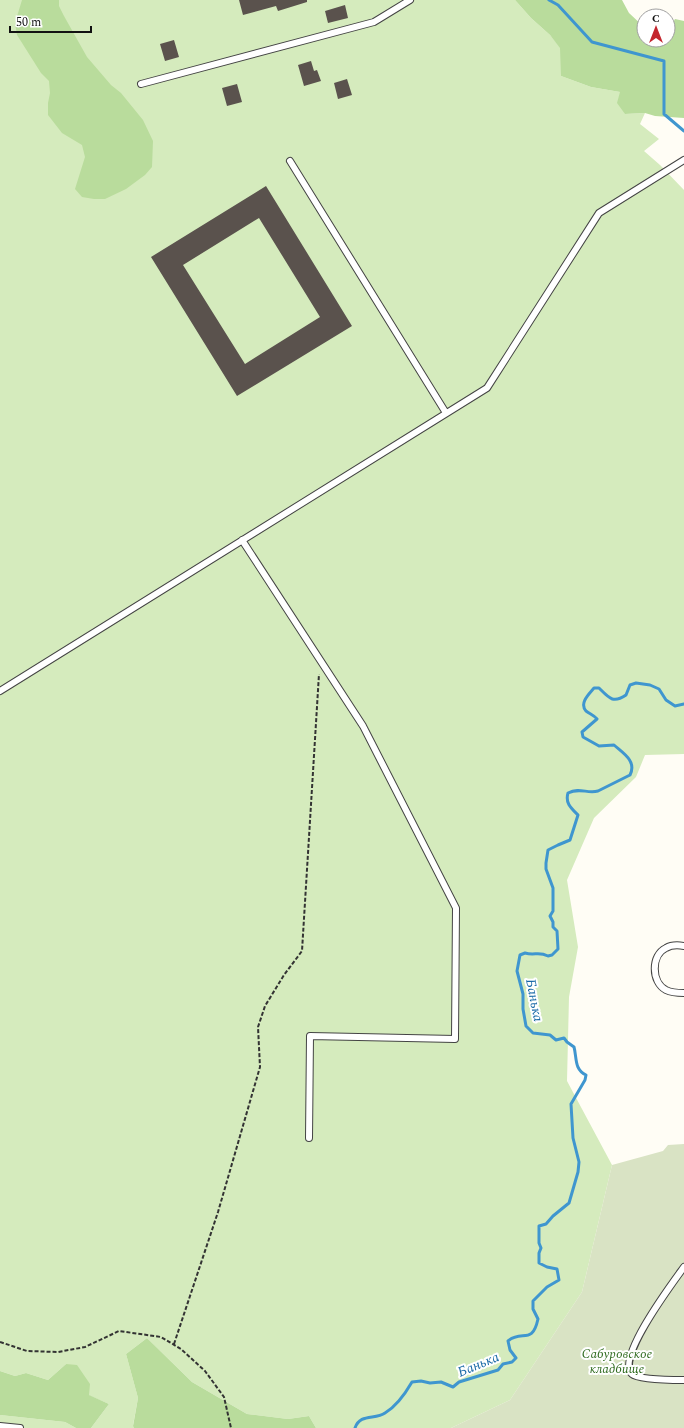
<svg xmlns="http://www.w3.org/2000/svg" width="684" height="1428" viewBox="0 0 684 1428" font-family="Spectral,serif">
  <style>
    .green { fill: #d5ebbd }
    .forest { fill: #b9dc9c }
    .cemetery { fill: #d9e3c4 }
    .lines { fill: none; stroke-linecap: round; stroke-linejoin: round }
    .stream { stroke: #3f96cf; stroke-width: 3 }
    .building { fill: #5a524d; fill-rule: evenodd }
    .lane-casing { stroke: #444; stroke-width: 8 }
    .path { stroke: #333; stroke-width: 2; stroke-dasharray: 4 2; stroke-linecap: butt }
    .lane { stroke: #fff; stroke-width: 6 }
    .labels { text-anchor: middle; stroke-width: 4; stroke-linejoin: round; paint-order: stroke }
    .park-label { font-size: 13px; font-style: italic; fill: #2f6b1f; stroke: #fff }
    .water-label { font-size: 14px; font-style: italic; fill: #1768a6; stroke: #fff }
  </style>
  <rect width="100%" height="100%" fill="#fffdf5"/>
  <path class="green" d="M0 0H515L531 18 550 35 561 48V76L591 87 620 92 625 114 645 113 640 124 659 139 644 151 660 165 684 190V754L645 755 636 777 594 818 567 880 578 947 569 997 567 1081 612 1165 582 1292 510 1400 451 1428H316L309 1416 288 1419 247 1414 192 1382 147 1338 126 1354 138 1398 133 1425 134 1428H91L109 1404 88 1395 66 1364 48 1380 26 1373 15 1376 0 1371Z
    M0 1415 65 1422 76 1428H0Z"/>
  <path class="forest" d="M22 0H59V6L64 16 87 57 111 85 121 93 143 120 153 141 152 167 145 175 126 189 105 199H94L82 197 75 189 85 157 82 145 62 133 48 115V103L50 93 49 81 41 73 17 35 15 23Z
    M515 0H622L629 13 644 27V40H668V27L671 26 675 19 684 21V118L655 116 645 113 625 114 617 103 620 92 591 87 561 76 560 48 550 35 531 18Z
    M147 1338 192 1382 247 1414 288 1419 309 1416 316 1428H134L133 1426 138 1398 126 1354Z
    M66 1364 77 1365 90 1384 89 1395 109 1404 91 1428H76L65 1422 0 1415V1371L15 1376 26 1373 48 1380Z"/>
  <path class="cemetery" d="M684 1144V1428H451L510 1400 582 1292 612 1165 663 1151 668 1145Z"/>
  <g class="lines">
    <path class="stream" d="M549 0 558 5 592 42 664 61V114L684 131
      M355 1428C360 1413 375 1420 385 1413 397 1406 405 1394 412 1382L421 1381 430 1383 441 1382 453 1387 459 1382 498 1370 503 1364 512 1362 516 1358 510 1350 508 1341C522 1329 532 1346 538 1319L533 1309V1301L547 1287 559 1280 557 1269 547 1267 539 1263V1253L541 1248 539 1243V1226L546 1224 553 1216 569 1203 578 1172 579 1162 573 1138 571 1104 585 1080 586 1075C574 1069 577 1058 574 1047L567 1042 564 1038 556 1040 550 1035 533 1033 526 1026 523 1009V994L517 971 520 955 525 953C535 956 538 951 548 956L552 955 558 949 557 931 553 927V922L550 916 553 911V888L546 869V863L548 850 558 845 570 840 578 815C571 808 565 803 568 793 580 787 587 794 598 791L630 775C637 761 623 753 614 745L599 746 583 737 582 732 597 719C594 715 590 714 586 711 579 703 589 694 594 688H599C609 698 613 704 626 695L630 685 636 683 650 685 659 689 666 700 675 706 684 704"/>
  </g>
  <path class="building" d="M239 0H307V2L278 11 276 6 243 15Z
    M345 5 348 18 328 23 325 11Z
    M174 40 179 57 165 61 160 44Z
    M311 61 314 71 317 70 321 81 304 86 298 65Z
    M347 79 352 95 338 99 334 83Z
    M237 84 242 102 227 106 222 88Z
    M266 186 352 326 237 396 151 257ZM259 218 320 317 245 364 183 265Z"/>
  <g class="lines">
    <defs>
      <path id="lane" d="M141 84 374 22 410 0
        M290 161 446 413
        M242 540 363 726 456 908 455 1039 310 1036 309 1138
        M0 691 487 388 599 213 684 160
        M684 946C678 945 671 945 666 948 651 955 651 982 666 990 670 992 679 993 684 993
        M684 1267C674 1281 615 1359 632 1374 639 1380 674 1380 684 1380
        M0 1426 20 1428"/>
    </defs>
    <use href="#lane" class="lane-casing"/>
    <path class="path" d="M0 1342 27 1351 58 1352 85 1347 119 1331 161 1337 181 1349 205 1371 224 1397 231 1428
      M174 1344 218 1212 260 1067 258 1027 265 1006 284 975 302 951 319 674"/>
    <use href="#lane" class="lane"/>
  </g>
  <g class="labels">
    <g class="park-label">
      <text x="617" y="1358">Сабуровское<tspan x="617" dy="15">кладбище</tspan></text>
    </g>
    <g class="water-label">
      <text transform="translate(535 1000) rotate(79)" y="5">Банька</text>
      <text transform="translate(478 1364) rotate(-23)" y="5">Банька</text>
    </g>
  </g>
  <g transform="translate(656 28)"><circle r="19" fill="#ffffff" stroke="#a0a0a0"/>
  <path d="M0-3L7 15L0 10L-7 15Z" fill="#c4262e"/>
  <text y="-6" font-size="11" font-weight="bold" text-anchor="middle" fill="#111111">С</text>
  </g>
  <path d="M10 26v6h81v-6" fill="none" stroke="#111111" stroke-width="2"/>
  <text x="16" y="26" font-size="12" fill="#111111" stroke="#ffffff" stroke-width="3" paint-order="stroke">50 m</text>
</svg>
